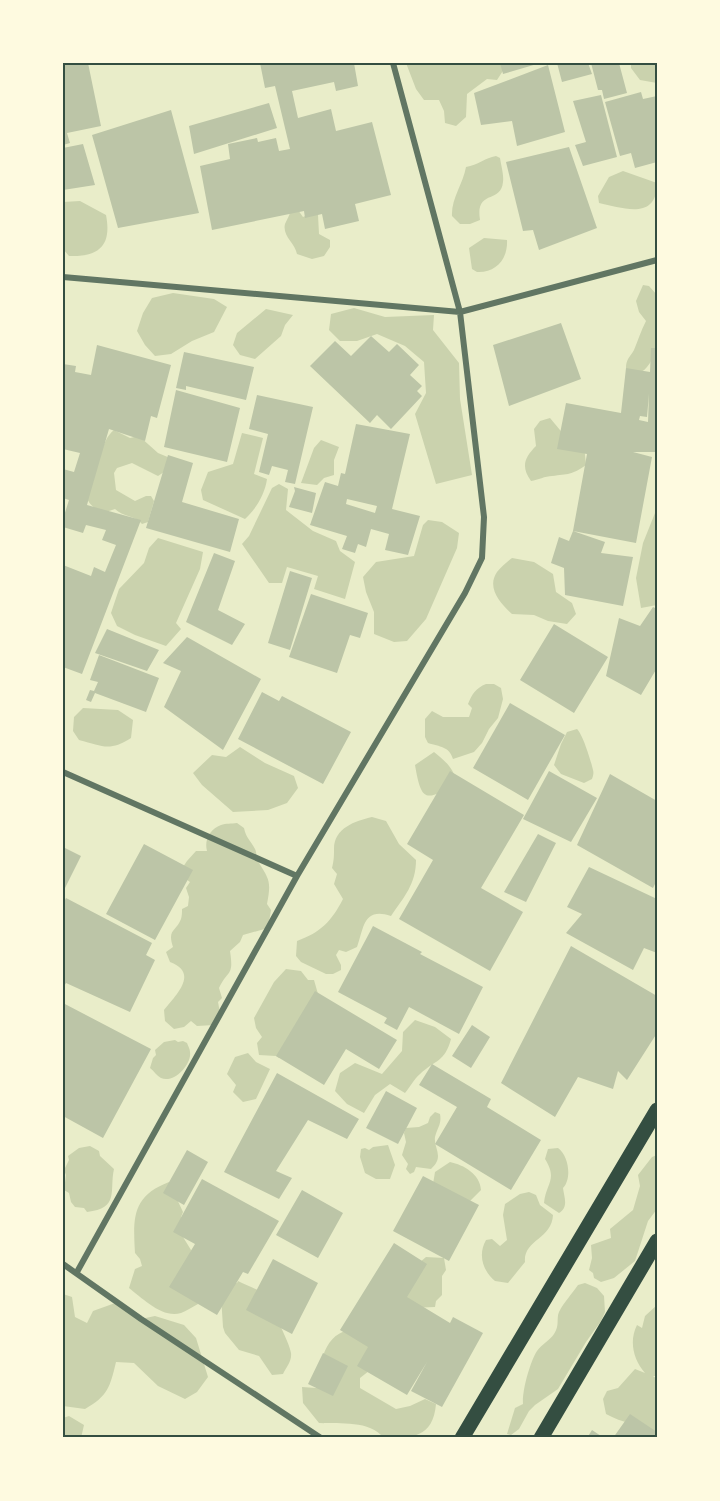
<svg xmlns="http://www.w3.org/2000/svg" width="720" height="1501" viewBox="0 0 720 1501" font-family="'Crimson Pro',serif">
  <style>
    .green { fill: #cad2ad }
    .building { fill: #bcc5a7; fill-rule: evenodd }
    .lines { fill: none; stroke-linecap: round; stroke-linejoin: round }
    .minor { stroke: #617663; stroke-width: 6 }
    .primary { stroke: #344e41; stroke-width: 15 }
    .neatline { fill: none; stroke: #344e41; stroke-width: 2 }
  </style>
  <rect width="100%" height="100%" fill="#e9edc9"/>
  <path class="green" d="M406 63H506V66L497 80 487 79 467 94 466 117 456 126 445 123 444 111 439 100H424L416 89Z
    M631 63H657V83L640 80 631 68Z
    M496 156 500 158C501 165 504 175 503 182 501 204 475 189 480 220L470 224H460L452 216C451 199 463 184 466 167 478 165 485 158 496 156Z
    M623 171 657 183C657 221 623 208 599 203L598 196 609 177Z
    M80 201 106 215C112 246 99 257 69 256L63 249V202Z
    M291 209 298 210 303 217 314 212 318 215 319 234 330 240V247L324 256 312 259 297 254C295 243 282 236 285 224 287 219 290 215 291 209Z
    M484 238 507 240C508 259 496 273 477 272L472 269 469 248Z
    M643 285 649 286 657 295C657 314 661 352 647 367 644 371 639 373 635 375L626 368C626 359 630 357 634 350 638 340 641 331 646 321L639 312 636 301Z
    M173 293 214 299 227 307 214 332 192 341 171 354 155 356 145 345 137 331 143 313 152 298Z
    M354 308 385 317 434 315 433 330 459 363 460 399 472 475 436 484 415 414 426 393 424 362 405 346 377 334 357 341H340L329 330 331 314Z
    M266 309 293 315 285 325 281 336 255 359 240 355 233 345 237 333Z
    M550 418 565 436 584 445 586 465C572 475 568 474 552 476 545 476 538 480 531 481 521 467 524 458 536 446L534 429 540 421Z
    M114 430 130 438 139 436 158 453 170 458 164 472 158 476 132 463 117 468 114 473 116 490 135 501 146 496H151L154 501 148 522 142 524C135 515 123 517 115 509L103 513C97 510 89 505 87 498 92 492 89 486 92 479 99 465 101 440 114 430Z
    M242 433 263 438 254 474 267 479C265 494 256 509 245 519L203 500 201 490 208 472 233 464Z
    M321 440 339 447 334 460V475L324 478 317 485 301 483 314 448Z
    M279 484 288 489 286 510 313 531 336 541 340 551 355 562 345 599 314 589 318 576 287 567 282 583H269L242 544 249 536 272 488Z
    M657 508V605L641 608 636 578 643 543Z
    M428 520 442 522 459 533 457 548 426 619 407 641 394 642 374 634V612L366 592 363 577 376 562 414 556 423 525Z
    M158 538 203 552 200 569 176 623 181 629 166 646 135 635 117 626 111 613 119 589 144 563 149 548Z
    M512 558 534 562 553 574 556 592 572 603 576 614 567 624 548 621 534 615 512 614C501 604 486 588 497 572 501 567 507 562 512 558Z
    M486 684H494L501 688 503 699 498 718 489 729 482 743 474 752 453 759C449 746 440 747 428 743L425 737V719L432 711 443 717H469L472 708 468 704C472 694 476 688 486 684Z
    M83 708 118 710 133 720 131 738C109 752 103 746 79 740L73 731 74 717Z
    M577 729C583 735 591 761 593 770 594 773 593 776 592 779L584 783 561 774 554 765 561 744 567 732Z
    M240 747 265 763 294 776 298 788 287 803 268 810 233 812 202 785 193 773 212 755 226 757Z
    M434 752C445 761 454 768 456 782 425 804 421 800 415 765Z
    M372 817 386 821 399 844 416 860C416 884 404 897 391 916 363 907 364 928 357 947L346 952 339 950 336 955 341 965V970L333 974H326L301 962 296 956 297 941C321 932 331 922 343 899L334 884 337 874 332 868C334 860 334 856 334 849 334 828 355 821 372 817Z
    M237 823 244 828C246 838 251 841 255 849 257 853 256 859 259 863 270 880 271 883 267 904L271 910 268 928 243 935 240 942 230 951C234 977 228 969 219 988L222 998 218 1002 221 1018 214 1025 197 1026 191 1021 184 1027 174 1029 165 1021 164 1010C175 996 200 973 170 962L166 952 173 947C167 929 176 932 181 919 182 916 182 912 182 909L188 906 189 897 186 888 190 882 183 877 181 870 187 861 196 851H207C204 840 210 829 221 825 226 823 231 824 237 823Z
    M286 969 301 971 308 980H314L320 1001 283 1057 279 1058 276 1056 259 1055 257 1043 262 1037 256 1028 254 1018 274 982Z
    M415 1020 435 1027 451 1039C445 1062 435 1060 420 1074 414 1079 410 1087 405 1093L390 1084 375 1095 364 1113 347 1104 335 1091 340 1073 355 1063 382 1074 402 1051 403 1032Z
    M175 1040 178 1042 183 1041 187 1043C188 1046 190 1049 190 1052 192 1064 174 1084 161 1078 157 1076 154 1071 150 1068L153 1058 156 1055 155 1050 164 1042Z
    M248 1053 256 1062 270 1069 256 1099 243 1102 233 1092 236 1085 227 1074 235 1057Z
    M435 1112 440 1114C442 1124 437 1128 435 1137 434 1144 438 1150 438 1156 438 1162 434 1166 431 1169L416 1167 414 1172 410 1174 406 1169 408 1164 402 1155 406 1142 404 1133 406 1128 419 1127 428 1123 430 1117Z
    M388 1145 395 1165 390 1179H376L365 1173 360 1157 361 1149 365 1148 369 1150 373 1147Z
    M90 1146 99 1151 100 1156 114 1169C109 1191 120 1208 87 1212L84 1208 75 1207 71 1202 69 1193 64 1190 66 1175 64 1170 69 1160 68 1156 79 1148Z
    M558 1148C569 1156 572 1179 563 1188 564 1197 569 1207 559 1213L544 1203C546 1183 558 1180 545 1159L548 1149Z
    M657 1155V1209L648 1221 635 1261 614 1278 601 1282 594 1278 593 1273 589 1270 592 1258 591 1245 611 1238 610 1229 633 1210 640 1186 638 1175 652 1157Z
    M450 1162C464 1165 480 1174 481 1190L470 1201 433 1184 435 1172Z
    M169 1182 183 1212 181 1217 183 1237 191 1250 190 1260 198 1304C192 1307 186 1311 181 1313 163 1319 142 1298 129 1288L135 1269 142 1266 140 1259 135 1253C133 1218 132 1196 169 1182Z
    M529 1192 536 1195 540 1205 553 1215C552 1239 523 1240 525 1262L508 1283 495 1281C482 1270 478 1254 486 1240L492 1239 500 1246 507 1240 503 1215 505 1204 520 1194Z
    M426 1257 444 1258 446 1270 442 1276V1295L436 1301 435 1307 409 1308 404 1291 419 1263Z
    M238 1281C245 1285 253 1287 259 1291 267 1297 290 1343 291 1353 292 1362 286 1367 283 1374L272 1375 259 1356 239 1350 225 1333 223 1327 221 1296 229 1284 237 1283Z
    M585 1283 597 1288 604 1296 605 1312 601 1321 586 1342 558 1389 535 1405 529 1411 519 1429 511 1435 507 1434 515 1408 523 1404C522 1391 530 1362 537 1351 542 1344 550 1340 554 1334 560 1325 556 1319 559 1312 564 1302 572 1294 578 1285Z
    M63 1294 72 1297 75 1317 87 1323 93 1311 118 1302 141 1319 155 1316 184 1325 196 1338 208 1377 197 1392 185 1399 158 1386 134 1363 116 1362C110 1387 108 1396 85 1409L63 1406Z
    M657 1305V1376H653L657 1379V1432C640 1425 622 1423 606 1414L603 1399 607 1391 618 1388 635 1369 645 1373C633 1359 629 1341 637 1325L642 1328 645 1316Z
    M362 1328 379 1363 360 1378V1388L396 1409 410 1406 425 1399 436 1404C433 1438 412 1438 384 1438 369 1420 341 1424 319 1423L303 1403 302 1387 316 1388C322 1357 324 1329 362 1328Z
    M69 1416 84 1425 81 1438H63V1418Z"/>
  <path class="building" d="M63 63H88L101 126 67 133 70 143 63 145Z
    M260 63H342L343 65 354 63 358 86 336 91 334 82 292 91 298 118 331 109 336 131 372 122 391 195 355 204 359 221 325 229 322 214 305 218 304 211 212 230 200 166 230 159 228 144 257 138 258 142 276 138 279 151 290 149 275 86 265 88Z
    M500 63H537V64L503 74Z
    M557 63H588L592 74 562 82Z
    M591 63H619L627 93 604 99 602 90H598Z
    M548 65 565 132 517 146 512 121 481 125 474 93Z
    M641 92 643 99 657 96V162L635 168 631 153 620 156 605 102Z
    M601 95 617 157 583 166 575 145 586 142 573 101Z
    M269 103 277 128 194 154 189 126Z
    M171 110 199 213 118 228 92 135Z
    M83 144 95 185 63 190V148Z
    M569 147 597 228 539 250 533 230 523 231 506 162Z
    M561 323 581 379 509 406 493 345Z
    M371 336 389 352 397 344 419 365 410 375 422 386 417 391 422 396 391 429 377 415 370 423 310 366 335 341 351 356Z
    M97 345 171 365 157 418 151 416 145 441 109 429 90 494 87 505 141 520 82 674 63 667V565L91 576 94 567 105 572 116 545 102 540 106 530 86 525 83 533 63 527V519L69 500 63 498V469L74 472 80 453 63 449V364L76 366 75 372 91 375Z
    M651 348H657V452H633L652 457 636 543 573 531 605 542 601 553 633 557 623 606 565 595 564 568 551 563 559 537 569 541 573 531 587 454 557 449 566 403 621 413 626 368 650 372ZM649 394 648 422 639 420 640 416 647 417Z
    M184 352 254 367 246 400 186 386V390L176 388Z
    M176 390 240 408 227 462 164 447Z
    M257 395 313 407 295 484 285 482 288 470 272 466 269 475 259 472 268 434 249 429Z
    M356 424 410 434 392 509 420 516 408 555 385 550 389 534 371 529 366 547 358 544 355 553 342 549 347 536 310 525 325 482 338 486 341 473 345 474ZM347 499 377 506 375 513 346 504Z
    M168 455 193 463 182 502 239 519 230 552 146 528Z
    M294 487 316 493 312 513 289 507 295 491Z
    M214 553 235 561 218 610 245 624 232 645 186 622Z
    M290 571 312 578 290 650 268 643Z
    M311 594 368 613 360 638 350 635 337 673 289 657Z
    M653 607 657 609V668L641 695 606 676 619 618 640 626Z
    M554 624 608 657 574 713 520 680Z
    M107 629 159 650 147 671 95 653Z
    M187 637 261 679 223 750 164 707 181 671 163 663Z
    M99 655 159 678 146 712 95 693 91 702 86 700 90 690 94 691 98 682 90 680Z
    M262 692 279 701 282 696 351 732 323 784 238 739Z
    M510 703 565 735 528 800 473 768Z
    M450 771 524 815 481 888 523 912 490 971 399 919 433 860 407 844Z
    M549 771 597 798 571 842 523 819Z
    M610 774 657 801V880L653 888 577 845Z
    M538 834 556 843 526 902 504 892Z
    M144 844 193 870 155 940 106 914Z
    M63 847 81 856 63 892Z
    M589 867 657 899V953L644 948 633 970 566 933 582 914 567 907Z
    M66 898 152 943 146 955 155 960 130 1012 66 983 63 988V904Z
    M373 926 422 952 420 954 483 987 459 1034 409 1007 397 1030 384 1023 387 1018 338 992Z
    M571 946 657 996V1033L627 1080 618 1071 613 1089 578 1077 555 1117 501 1083Z
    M315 991 397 1040 379 1069 346 1049 324 1085 276 1056Z
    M63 1003 151 1049 103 1138 63 1116Z
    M472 1025 490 1037 471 1068 452 1056Z
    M432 1064 491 1099 487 1107 541 1140 511 1190 435 1144 457 1107 419 1085Z
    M277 1073 359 1119 347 1139 308 1120 276 1171 292 1178 279 1199 224 1172Z
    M386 1091 417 1108 398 1144 366 1128Z
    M187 1150 208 1162 184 1205 163 1193Z
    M423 1176 479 1205 449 1261 393 1231Z
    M202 1179 279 1221 248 1274 243 1272 217 1315 169 1287 195 1244 173 1232Z
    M302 1190 343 1213 318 1258 276 1235Z
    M394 1243 427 1264 407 1297 450 1323 453 1317 483 1333 442 1407 411 1391 427 1362 407 1395 357 1366 368 1347 340 1330Z
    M273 1259 318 1283 292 1334 246 1310Z
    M323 1353 348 1366 333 1396 308 1384Z
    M630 1414 657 1432V1438H613Z
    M592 1430 604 1438H587Z"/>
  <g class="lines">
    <path class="minor" d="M63 277 460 312 657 260
      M63 772 297 876
      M63 1264 141 1319 321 1438
      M77 1272 297 876 465 593 482 558 484 517 460 312 393 63"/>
    <path class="primary" d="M462 1438 657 1110
      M541 1438 657 1241"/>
  </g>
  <rect width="720" height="1501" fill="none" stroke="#fefae0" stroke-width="129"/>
  <rect x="64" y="64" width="592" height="1372" class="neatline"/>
</svg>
